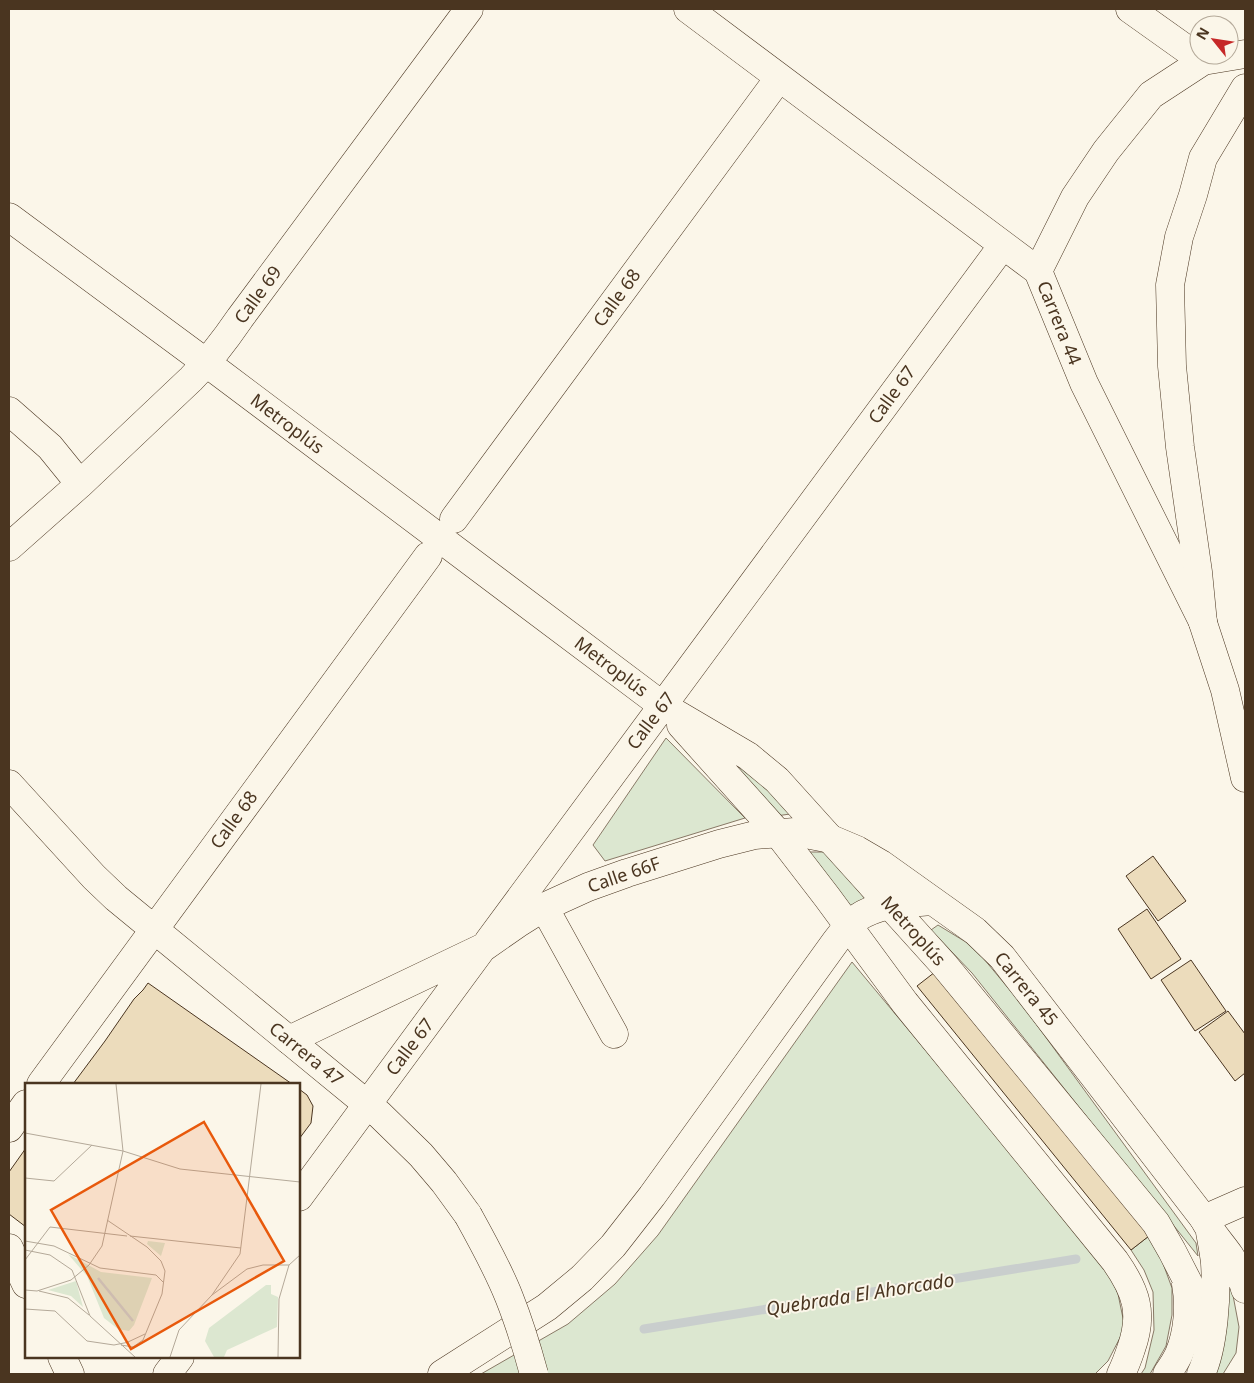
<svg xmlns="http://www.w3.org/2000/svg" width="1254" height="1383" viewBox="0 0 1254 1383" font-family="'Noto Sans',sans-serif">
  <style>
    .green { fill: #dce7d0; stroke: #887966 }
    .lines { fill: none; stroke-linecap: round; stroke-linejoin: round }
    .stream { stroke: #c9cecd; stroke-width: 9 }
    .building { fill: #ecdcbc; stroke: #4a3520 }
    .minor-casing { stroke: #4a3520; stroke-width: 29 }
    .major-casing { stroke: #4a3520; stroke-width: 29 }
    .minor { stroke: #fbf6e9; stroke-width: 28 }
    .major { stroke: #fbf6e9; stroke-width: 28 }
    .minor-bridge-casing { stroke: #4a3520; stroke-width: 29; stroke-linecap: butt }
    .minor-bridge { stroke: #fbf6e9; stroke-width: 28 }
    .labels { text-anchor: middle; stroke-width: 4; stroke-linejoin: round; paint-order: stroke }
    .street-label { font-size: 18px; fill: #4a3520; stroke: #fbf6e9 }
    .water-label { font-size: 19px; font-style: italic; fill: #4a3520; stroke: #fbf6e9 }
    .inset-river { fill: none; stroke: #c9cecd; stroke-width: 2.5 }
    .inset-road { fill: none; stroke: #b4a999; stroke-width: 1 }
    .view { fill: #e8590c; fill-opacity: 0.15; stroke: #e8590c; stroke-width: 2.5 }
    .inset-edge { fill: none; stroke: #4a3520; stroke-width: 2.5 }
  </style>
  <rect width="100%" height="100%" fill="#fbf6e9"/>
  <path class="green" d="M666 738 745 818 605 861 593 845Z
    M704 738 797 813 776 816Z
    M803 852H826L866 900 852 909Z
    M938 925 974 947 1023 1006 1196 1243 1198 1256 972 973 931 930Z
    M852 962 1106 1267 1118 1294 1125 1328 1108 1361 1095 1374H481L568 1324 615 1284 658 1235Z
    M1149 1236 1161 1258 1172 1288V1315L1166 1346 1150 1374H1141L1145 1368 1154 1330 1153 1292 1144 1270 1131 1250Z
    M1224 1277 1232 1290 1239 1327 1236 1353 1223 1374H1216Z"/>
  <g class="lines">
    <path class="stream" d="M644 1329 1076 1259"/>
  </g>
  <path class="building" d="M1153 856 1186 901 1158 921 1126 876Z
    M1147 909 1181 959 1151 979 1118 929Z
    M1191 960 1226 1011 1195 1031 1161 980Z
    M935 972 1149 1236 1131 1250 917 986Z
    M148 983 292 1084H73L105 1041 134 999 143 990Z
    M1228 1011 1245 1034V1073L1235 1081 1199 1032Z
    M299 1089 307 1095 313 1106 311 1123 299 1139Z
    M26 1148V1227L9 1214V1172Z"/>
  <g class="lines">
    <defs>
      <path id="minor" d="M688 9 1038 271 1084 383 1203 622
        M1130 9 1203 61
        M9 217 220 373 663 706 748 756 777 780 945 966 1156 1223 1172 1251 1212 1329
        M1038 271 1075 197 1106 151 1151 95 1203 61 1245 54
        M9 411 50 447 80 484
        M454 519 779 78
        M9 547 80 484 191 379C210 360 225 340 240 318L469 9
        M681 725 777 832 827 897 905 1003 1115 1261C1136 1291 1144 1313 1131 1349 1128 1358 1125 1366 1121 1374
        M9 784 94 877 116 898 379 1114 421 1155 444 1182 468 1215
        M544 907 614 1034
        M488 942 1003 245
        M41 1084 428 556
        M9 1128 26 1104
        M1204 1219 1245 1201
        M9 1248 26 1284
        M62 1357 70 1374
        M1167 1374C1171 1368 1176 1361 1179 1354 1188 1333 1190 1306 1186 1284"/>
      <path id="major" d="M1245 88 1203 158 1193 195 1179 237 1170 285 1172 366 1180 447 1198 572 1203 623 1225 690 1245 778
        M289 1040 484 947 517 924 544 907 588 887 627 873 719 844 755 835 795 832 831 839 857 850 881 864 975 931 1002 957 1204 1219C1211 1233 1221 1243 1230 1256 1237 1266 1242 1278 1245 1289
        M299 1197 481 950
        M167 1374 180 1357
        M442 1374 547 1307 582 1278 613 1246 652 1196 836 941C842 933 849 924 857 918 879 903 908 903 933 901
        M1201 1374C1214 1346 1217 1294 1215 1263 1214 1253 1212 1243 1210 1232"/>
    </defs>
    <use href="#minor" class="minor-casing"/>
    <use href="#major" class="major-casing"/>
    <use href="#minor" class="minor"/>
    <use href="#major" class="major"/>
    <defs>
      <path id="minor-bridge" d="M468 1215C483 1242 498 1269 509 1297 519 1322 527 1348 534 1374"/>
    </defs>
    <use href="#minor-bridge" class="minor-bridge-casing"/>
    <use href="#minor-bridge" class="minor-bridge"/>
  </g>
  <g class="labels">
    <g class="street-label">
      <text transform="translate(258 295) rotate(-54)" y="6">Calle 69</text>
      <text transform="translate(617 298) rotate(-54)" y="6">Calle 68</text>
      <text transform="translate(1059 323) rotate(68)" y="6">Carrera 44</text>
      <text transform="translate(892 395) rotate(-54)" y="6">Calle 67</text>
      <text transform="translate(287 424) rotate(37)" y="6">Metroplús</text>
      <text transform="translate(611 667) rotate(37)" y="6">Metroplús</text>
      <text transform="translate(651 721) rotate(-53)" y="6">Calle 67</text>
      <text transform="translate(234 820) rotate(-54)" y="6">Calle 68</text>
      <text transform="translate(624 875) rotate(-19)" y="6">Calle 66F</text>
      <text transform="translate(913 931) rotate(48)" y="6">Metroplús</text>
      <text transform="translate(1026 989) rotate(51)" y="6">Carrera 45</text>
      <text transform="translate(410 1047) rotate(-53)" y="6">Calle 67</text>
      <text transform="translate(306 1054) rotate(39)" y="6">Carrera 47</text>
    </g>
    <g class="water-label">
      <text transform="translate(860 1294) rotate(-9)" y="7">Quebrada El Ahorcado</text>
    </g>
  </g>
  <g transform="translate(25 1083)">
    <rect width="275" height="275" fill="#fbf6e9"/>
    <path d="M123 158 140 160 136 173 122 161ZM43 171 76 189 127 195 109 242 104 248 93 246 79 235 62 193ZM51 198 58 224 46 213 23 207ZM241 202H246V211L253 214 252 244 202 267 199 274H189L180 258 184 245Z" fill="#dce7d0"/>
    <path class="inset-river" d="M73 195 108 238"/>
    <path class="inset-road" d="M0 50 98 68 155 86 275 99M0 95 29 98 67 62M82 137 122 164 136 178 140 188 137 211 118 257 108 264 96 262M105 153 216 165M0 158 29 163 75 185 131 192 138 199M0 167 25 172 47 187 65 233 110 274M0 177 25 144 102 153M0 207 12 208 46 197 64 182 77 163 98 68 91 1M14 208 43 215 64 232M187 212 215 171 236 1M0 226 30 228 62 258 89 262 104 259M103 259 120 251M145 274 154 247 187 212 222 186 238 182H264L275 172M253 274 254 216 264 182"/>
    <path class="view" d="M179 39 259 178 106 266 26 127Z"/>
    <rect width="275" height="275" class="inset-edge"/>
  </g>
  <rect width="1254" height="1383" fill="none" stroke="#4a3520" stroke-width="20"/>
  <g transform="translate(1214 40) rotate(300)"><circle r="24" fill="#fbf6e9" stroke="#b4a999"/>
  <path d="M0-4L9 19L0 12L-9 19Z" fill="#c62828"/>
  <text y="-8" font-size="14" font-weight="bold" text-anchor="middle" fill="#4a3520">N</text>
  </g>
</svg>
